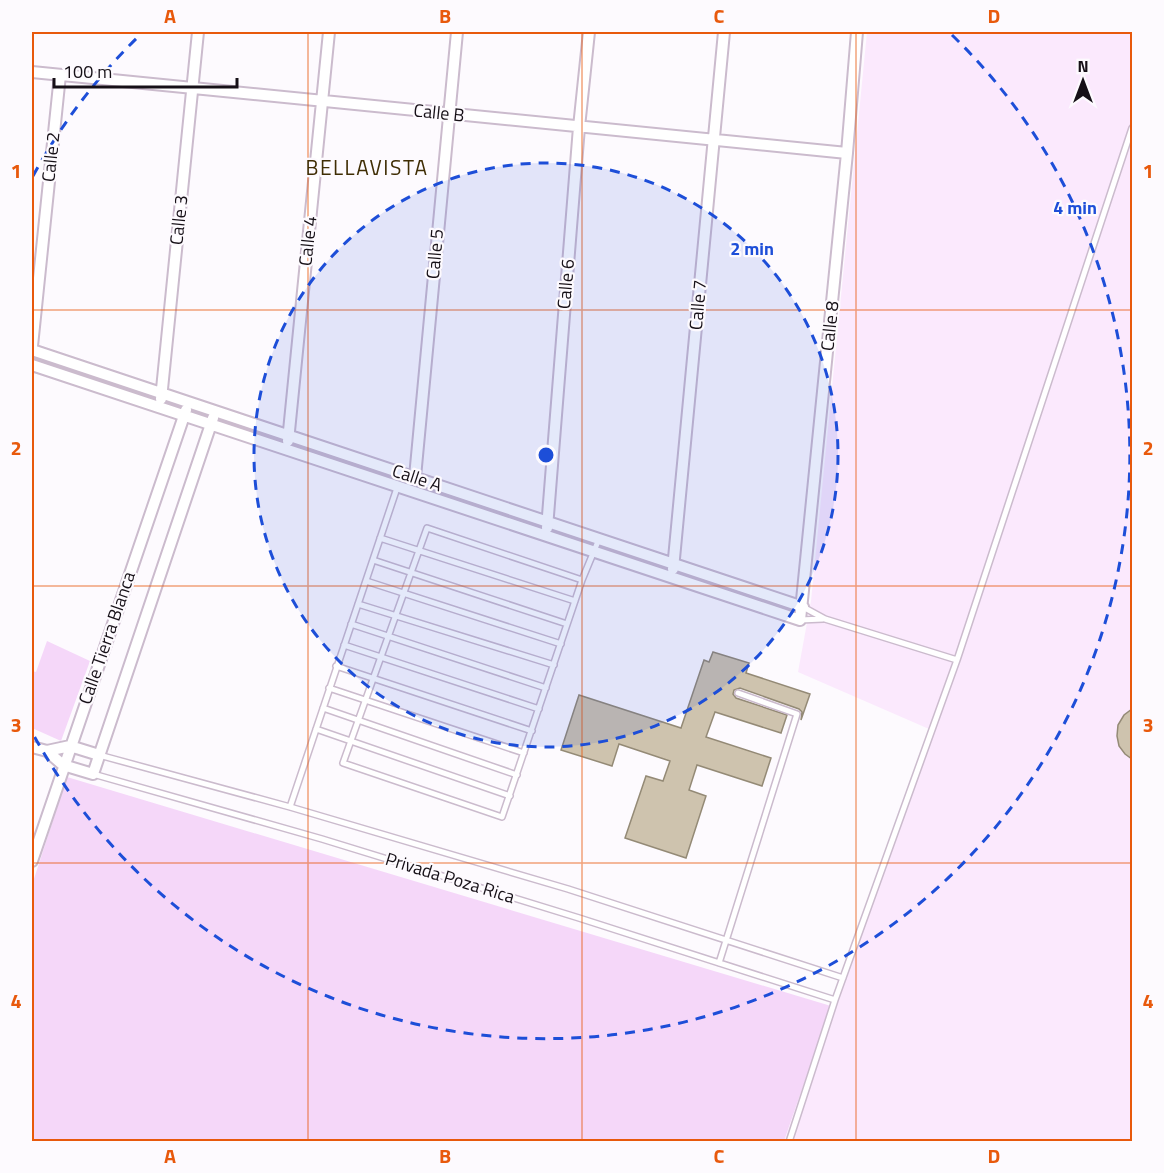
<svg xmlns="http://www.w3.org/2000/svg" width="1164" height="1173" viewBox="0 0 1164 1173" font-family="'Titillium Web',sans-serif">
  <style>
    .built { fill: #fbe9fd }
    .green { fill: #f5d7f9 }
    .building { fill: #cec3ae; stroke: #948a76; stroke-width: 1.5 }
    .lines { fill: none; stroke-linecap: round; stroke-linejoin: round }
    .lane-casing { stroke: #cbbbcd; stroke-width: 8 }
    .street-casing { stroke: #cbbbcd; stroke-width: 14 }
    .lane { stroke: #fff; stroke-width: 5 }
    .street { stroke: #fff; stroke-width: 10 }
    .grid { fill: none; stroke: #e8590c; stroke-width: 1.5; stroke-opacity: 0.55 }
    .ring { fill: none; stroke: #1d4ed8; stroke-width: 3; stroke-dasharray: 10 8 }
    .labels { text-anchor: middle; stroke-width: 4.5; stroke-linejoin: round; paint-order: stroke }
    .street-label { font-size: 18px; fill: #161017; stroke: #fdfafe }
    .quarter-label { font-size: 21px; letter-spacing: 1.5px; fill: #3f2d04; stroke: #fdfafe }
    .centre { fill: #1d4ed8; stroke: #fdfafe; stroke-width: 3 }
    .ring-label { font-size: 18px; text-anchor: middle; font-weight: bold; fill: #1d4ed8; stroke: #fdfafe; stroke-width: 4.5; stroke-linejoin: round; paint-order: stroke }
    .neatline { fill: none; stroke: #e8590c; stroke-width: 2 }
    .grid-label { font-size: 20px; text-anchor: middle; font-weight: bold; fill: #e8590c }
  </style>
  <rect width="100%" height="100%" fill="#fdfafe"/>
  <path class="built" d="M867 32H1132V1141L784 1142 929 729 798 672 811 601Z"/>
  <path class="green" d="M47 641 90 661 61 741 32 728V671L36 672Z
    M67 777 831 1006 784 1141 32 1142V885Z"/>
  <path class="building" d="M713 652 749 663 746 673 810 694 801 720 802 712 799 709 740 688 734 690 733 694 736 698 787 715 781 733 715 712 706 737 771 758 762 786 697 765 689 790 706 796 686 858 625 838 646 776 663 781 670 761 619 744 612 766 561 750 579 695 681 728 704 660 709 662Z
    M1132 709V759L1125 754 1119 746 1117 736 1118 725 1124 715Z"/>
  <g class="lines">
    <defs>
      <path id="lane" d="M380 538 575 601
        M373 560 567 624
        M582 580 427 528 343 763 502 817 582 580 599 539
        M366 581 561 644
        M358 604 554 665
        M803 607 825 619 957 660
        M800 620 823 619
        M351 624 546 688
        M344 645 539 709
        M336 666 532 731
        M329 688 524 753
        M323 708 517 775
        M316 729 510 796
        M99 755 290 807 568 889 843 978
        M93 774 322 839 579 918 835 1000
        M290 807 397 488
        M719 963 797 714 738 693
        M789 1142 835 1000 957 660 1132 128"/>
      <path id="street" d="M32 72 847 153
        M32 346 60 75
        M32 350 803 607
        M32 365 800 620 847 153 857 32
        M161 399 198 32
        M288 441 329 32
        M410 480 415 477 457 32
        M547 528 579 127 589 32
        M673 569 724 32
        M32 747 47 751 63 765 93 774 213 418
        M47 751 70 746 99 755
        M32 861 186 410"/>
    </defs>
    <use href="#lane" class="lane-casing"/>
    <use href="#street" class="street-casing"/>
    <use href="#lane" class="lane"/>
    <use href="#street" class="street"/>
  </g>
  <path class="grid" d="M308 32V1142M582 32V1142M856 32V1142M32 310H1132M32 586H1132M32 863H1132"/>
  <circle cx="546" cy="455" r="292" fill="#1d4ed8" fill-opacity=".12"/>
  <g class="ring">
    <circle cx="546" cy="455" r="292"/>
    <path d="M33 176A584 584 0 0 1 140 35M952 35A584 584 0 1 1 33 734"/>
  </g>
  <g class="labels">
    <g class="street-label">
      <text transform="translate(439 113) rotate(6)" y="6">Calle B</text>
      <text transform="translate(51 157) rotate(-84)" y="6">Calle 2</text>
      <text transform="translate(179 220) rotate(-84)" y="6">Calle 3</text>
      <text transform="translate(308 241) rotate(-84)" y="6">Calle 4</text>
      <text transform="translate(435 254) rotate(-85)" y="6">Calle 5</text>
      <text transform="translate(566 284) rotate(-85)" y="6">Calle 6</text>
      <text transform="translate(698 305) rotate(-85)" y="6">Calle 7</text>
      <text transform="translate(830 326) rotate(-84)" y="6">Calle 8</text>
      <text transform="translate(417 478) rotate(18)" y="6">Calle A</text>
      <text transform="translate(107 638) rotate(-71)" y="6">Calle Tierra Blanca</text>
      <text transform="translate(450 878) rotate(17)" y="6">Privada Poza Rica</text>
    </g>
    <g class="quarter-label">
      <text x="367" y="175">BELLAVISTA</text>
    </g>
  </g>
  <circle cx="546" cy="455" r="9" class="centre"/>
  <g class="ring-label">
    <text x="1075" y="214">4 min</text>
    <text x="752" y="255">2 min</text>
  </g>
  <rect width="1164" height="1173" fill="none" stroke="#fdfafe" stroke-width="66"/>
  <g transform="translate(1083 81)" stroke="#fdfafe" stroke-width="4.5" paint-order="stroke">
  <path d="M0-4.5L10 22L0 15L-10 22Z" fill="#161017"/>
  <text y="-9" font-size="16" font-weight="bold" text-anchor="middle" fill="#161017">N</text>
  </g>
  <path d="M54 78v9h183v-9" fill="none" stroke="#161017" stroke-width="3"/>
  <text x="63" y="78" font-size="18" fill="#161017" stroke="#fdfafe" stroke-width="4.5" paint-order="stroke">100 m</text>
  <rect x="33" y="33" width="1098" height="1107" class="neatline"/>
  <g class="grid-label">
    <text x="170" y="23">A</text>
    <text x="445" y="23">B</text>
    <text x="719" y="23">C</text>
    <text x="994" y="23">D</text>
    <text x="16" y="178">1</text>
    <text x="1148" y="178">1</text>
    <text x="16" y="455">2</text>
    <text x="1148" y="455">2</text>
    <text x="16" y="732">3</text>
    <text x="1148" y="732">3</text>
    <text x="16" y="1008">4</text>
    <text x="1148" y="1008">4</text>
    <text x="170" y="1163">A</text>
    <text x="445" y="1163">B</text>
    <text x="719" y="1163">C</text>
    <text x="994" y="1163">D</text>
  </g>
</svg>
